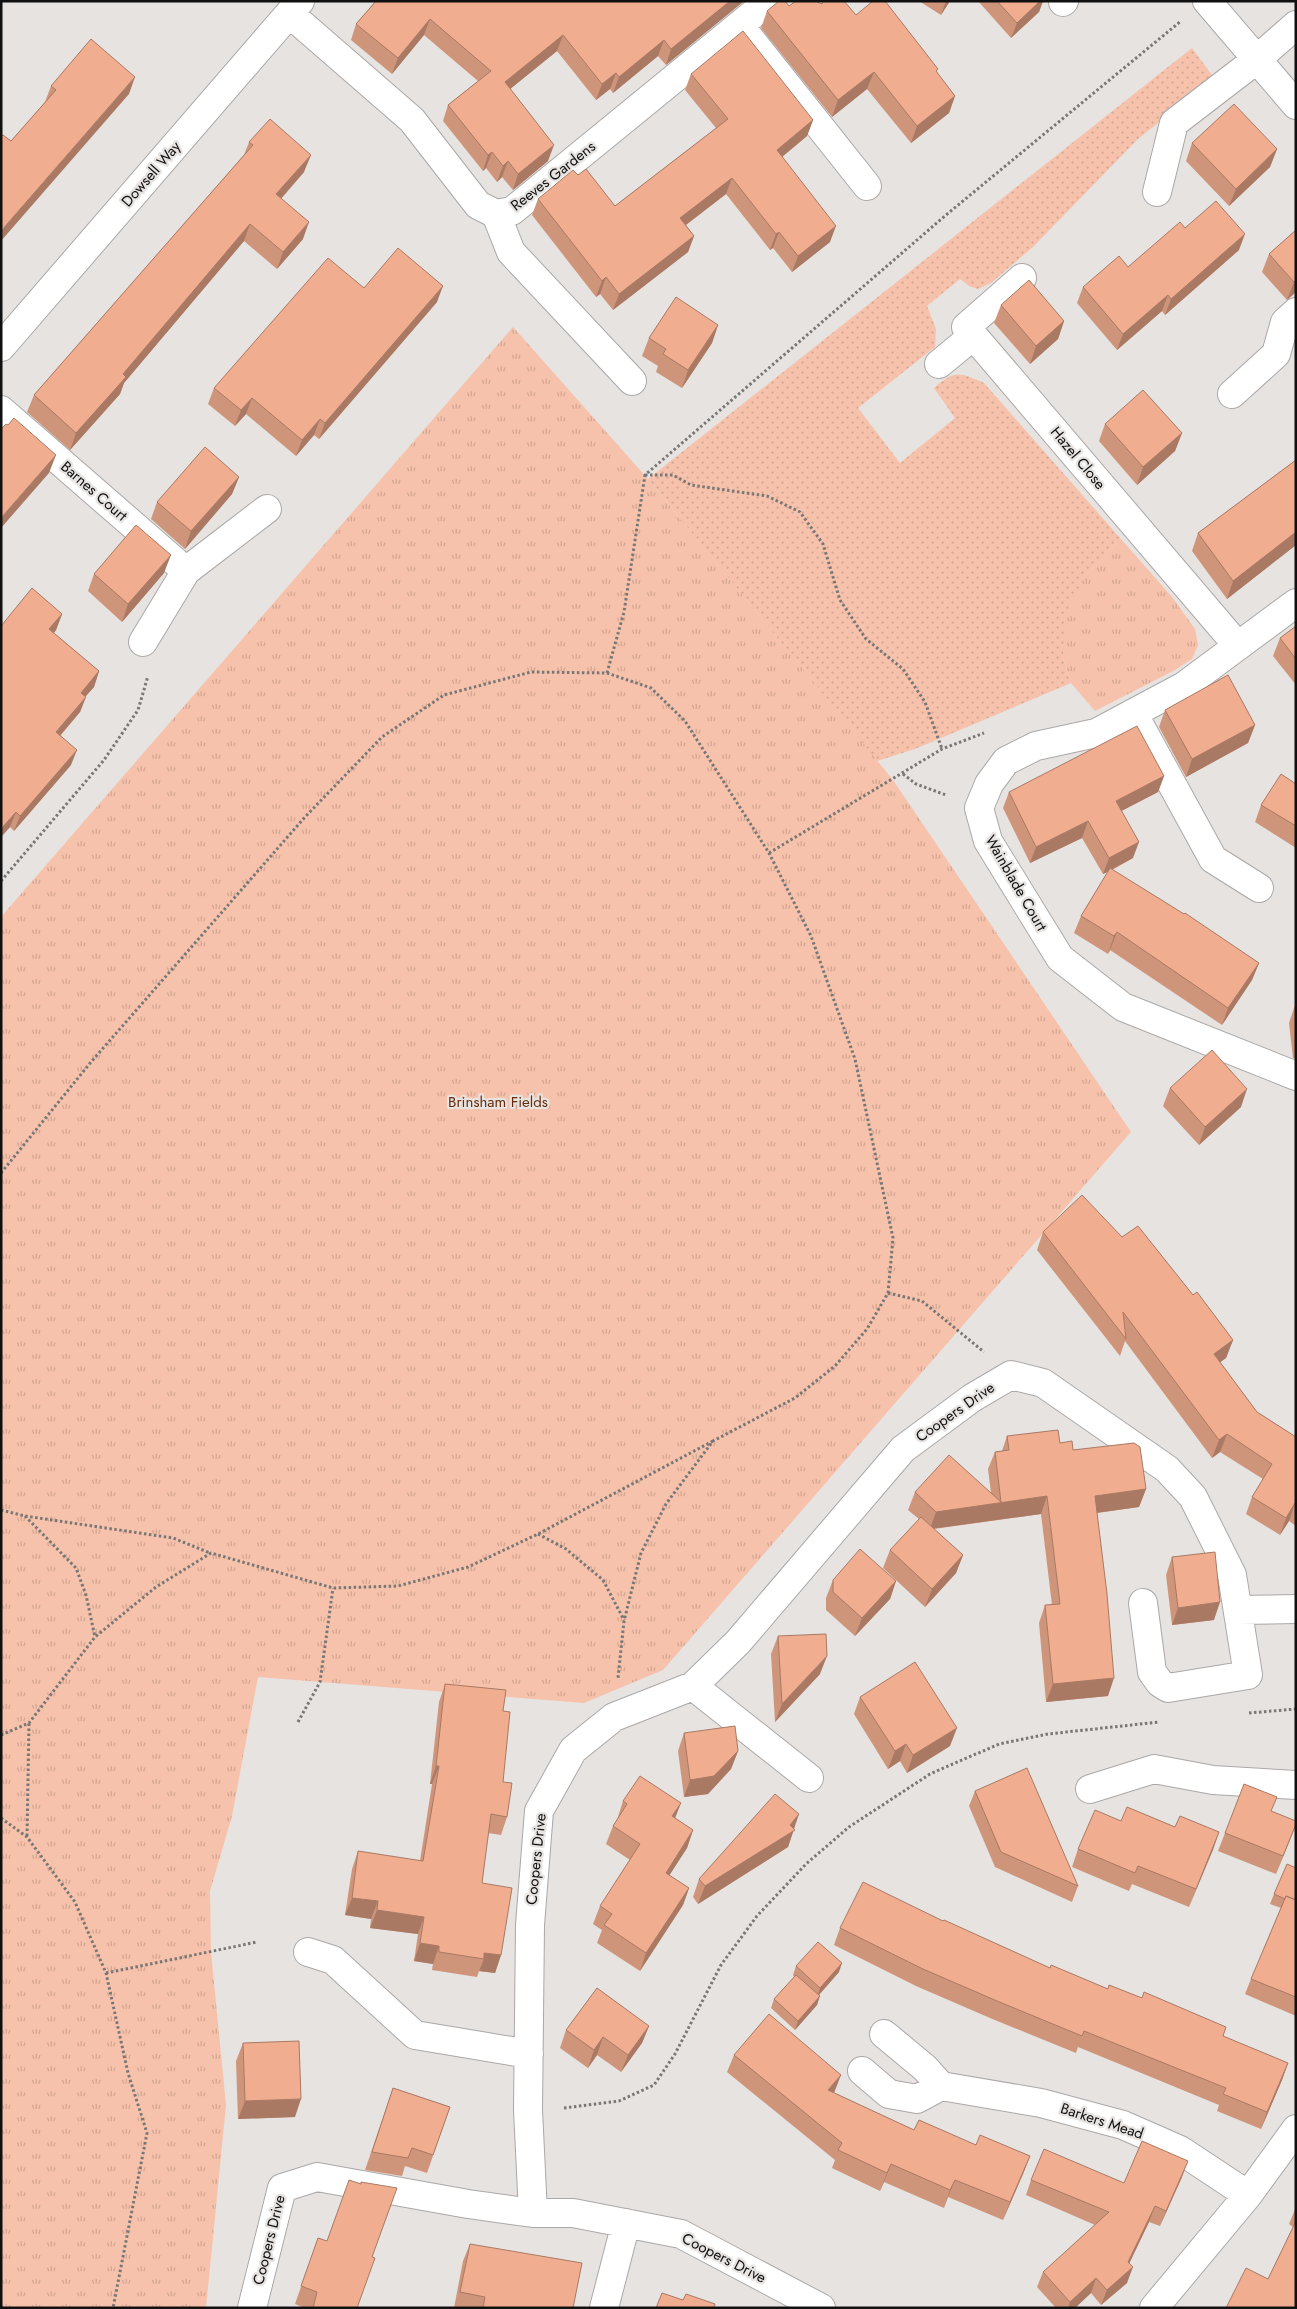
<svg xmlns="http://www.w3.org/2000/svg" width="1297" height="2309" viewBox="0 0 1297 2309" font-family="Jost,sans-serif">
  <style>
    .grass { fill: url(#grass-dots) }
    .park { fill: url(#park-tufts) }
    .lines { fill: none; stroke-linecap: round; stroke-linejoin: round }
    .minor-casing { stroke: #aba8a7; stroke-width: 30 }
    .path { stroke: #797776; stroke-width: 3; stroke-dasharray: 2.5 2.5; stroke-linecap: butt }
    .minor { stroke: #fff; stroke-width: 28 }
    .wall { fill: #cf957b }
    .shaded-wall { fill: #a97964 }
    .building { fill: #f1ad8f; stroke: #a97964 }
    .labels { text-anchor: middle; stroke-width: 4.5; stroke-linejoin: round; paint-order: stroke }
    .street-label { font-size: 15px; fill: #111010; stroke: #e6e3e1 }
    .park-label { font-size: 15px; fill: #682c0c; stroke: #e6e3e1 }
  </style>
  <defs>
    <pattern id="grass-dots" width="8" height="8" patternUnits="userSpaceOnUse" patternTransform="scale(1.25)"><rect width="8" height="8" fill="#f7c2ab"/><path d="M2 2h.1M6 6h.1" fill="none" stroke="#d3a692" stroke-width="1.8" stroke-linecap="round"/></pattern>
    <pattern id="park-tufts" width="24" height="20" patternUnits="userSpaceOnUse" patternTransform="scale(1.25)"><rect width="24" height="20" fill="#f7c2ab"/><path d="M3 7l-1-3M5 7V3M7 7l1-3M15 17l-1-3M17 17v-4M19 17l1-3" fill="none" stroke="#d3a692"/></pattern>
  </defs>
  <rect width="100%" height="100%" fill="#e6e3e1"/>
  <path class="grass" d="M1192 48 1214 78 1138 139 1033 247 991 283 978 289 969 286 960 279 927 306 936 329 935 347 858 408 900 463 955 418 934 388C955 370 959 372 984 383L1121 539 1085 576 1063 658 1071 683 915 749 877 761 648 479Z"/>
  <path class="park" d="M513 327 648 479 893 780 1131 1132 663 1670 584 1703 258 1677 232 1816 210 1891 211 1952 226 2105 206 2308H1V917Z
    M1121 539 1172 597 1195 629 1198 645 1192 659 1175 670 1095 711 1071 683 1063 658 1065 614 1085 576Z"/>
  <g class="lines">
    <defs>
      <path id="minor" d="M1207 1 1296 105
        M1063 2 1064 1
        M290 14 412 120 478 205 496 214 512 211 769 1
        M740 26 867 186
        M1157 192 1174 123 1256 60 1296 25
        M496 214 511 252 632 381
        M1022 278 966 327 1238 646
        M1 347 300 1
        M939 364 973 336
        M1232 394 1276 354 1285 322 1296 312
        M1 410 186 571
        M1296 603 1184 686 1096 733 1036 746 1006 761 989 784 979 808 988 841 1060 958 1123 1007 1296 1076
        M143 642 186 571 267 509
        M1133 713 1213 859 1259 888
        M1238 1610 1296 1609
        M693 1686 809 1778
        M1090 1789 1154 1769 1213 1780 1296 1785
        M308 1952 333 1960 415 2035 529 2054
        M862 2071 889 2094 917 2099 941 2086 925 2068 884 2034
        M941 2086 1041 2103 1123 2125 1180 2150 1248 2195
        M533 2213 528 2110 530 1925 539 1811 573 1750 614 1717 693 1686 738 1642 903 1449 972 1398 1011 1375 1043 1383 1167 1469 1193 1497 1232 1575 1248 1675 1168 1688 1160 1683 1152 1672 1143 1603
        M252 2308 282 2188 317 2177 468 2204 533 2213H573L681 2234 821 2308
        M604 2308 626 2223
        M1154 2308 1248 2195 1296 2129"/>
    </defs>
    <use href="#minor" class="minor-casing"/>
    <path class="path" d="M645 475H673L691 485 767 496 800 512 823 544 840 600 866 639 903 669 925 702 942 749
      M607 673 624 612 645 475 946 215 1181 21
      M903 774 916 784 946 795
      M769 853 942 749 984 733
      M1 881 104 760 138 710 148 676
      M1 1173 91 1062 305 817 382 737 444 695 531 672 607 673 651 688 685 721 769 853 811 936 855 1059 893 1238 888 1293 867 1329 835 1366 795 1398 713 1441 666 1504 641 1553 624 1621 618 1678
      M888 1293 922 1301 984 1352
      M1 1510 25 1516 173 1538 210 1553
      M25 1516 76 1568 86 1595 95 1637
      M538 1534 566 1549 603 1580 624 1620
      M1249 1713 1296 1709
      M298 1722 320 1682 333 1588
      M1 1735 29 1723 95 1637 156 1587 211 1553 333 1588 398 1586 468 1567 538 1534 713 1441
      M1 1818 27 1837 75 1902 106 1973 128 2073 147 2133 113 2308
      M27 1836 29 1723
      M106 1973 257 1942
      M564 2108 619 2101 654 2085 675 2054 721 1965 757 1916 806 1864 849 1827 930 1774 999 1744 1048 1734 1159 1722"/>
    <use href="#minor" class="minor"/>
  </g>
  <path class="wall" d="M376 1H744L666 65 658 56 613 93 610 89 596 100 557 51 510 89 548 161 513 190 502 177 497 182 486 168 483 171 443 121 448 105 478 81 424 35 392 74 351 40 356 24Z
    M919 1H950L941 15Z
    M978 1H1043L1039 12 1011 38Z
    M789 6 856 15 937 73 955 96 949 113 911 143 867 89 832 117 761 28 767 11Z
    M691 74 813 120 807 136 782 157 830 242 792 272 773 248 770 250 726 194 686 225 694 236 688 252 613 310 600 294 596 297 532 215 538 199 578 175 615 206 716 128 685 90Z
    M51 86 129 94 11 141 45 102Z
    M249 142 304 172 281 199 303 239 277 269 244 241 124 383 120 394 70 450 27 412 34 395 244 155Z
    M1192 143 1277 149 1270 167 1229 206 1186 161Z
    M1185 228 1239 250 1165 315 1162 311 1117 350 1077 303 1083 287 1128 267Z
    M1296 230V292L1287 300 1262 272 1269 254Z
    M364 288 437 302 319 439 314 435 296 456 246 414 235 426 208 404 214 388Z
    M1001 305 1064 321 1058 339 1030 364 994 323Z
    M718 325 712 343 682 388 656 372 658 366 642 356 649 338Z
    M1105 424 1182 433 1175 451 1137 485 1099 441Z
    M1296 460V545L1227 599 1192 551 1198 533Z
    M239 477 232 494 185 549 151 519 157 502Z
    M164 573 122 622 88 591 94 574Z
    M62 614 56 630 54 633 99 671 94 687 86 696 80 712 61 735 71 765 14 831 10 827 1 837V626Z
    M1296 626V685L1273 656 1280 638Z
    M1165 710 1255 725 1248 743 1186 777 1159 727Z
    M1164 776 1158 792 1121 811 1133 858 1112 870 1259 963 1252 980 1222 1025 1110 950 1108 954 1074 933 1081 916 1108 872 1103 874 1082 838 1030 863 1003 808 1009 792Z
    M1296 784V848L1255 822 1261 805Z
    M1295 1005H1296V1059L1293 1058 1289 1023Z
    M1170 1088 1241 1107 1199 1145 1163 1106Z
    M1043 1232 1122 1237 1193 1295 1233 1340 1226 1358 1220 1362 1257 1412 1296 1437V1526L1289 1521 1280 1535 1246 1514 1252 1497 1263 1479 1220 1452 1212 1458 1125 1341 1120 1356 1037 1250Z
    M1007 1436 1060 1443 1146 1489 1139 1507 1097 1513 1108 1696 1046 1702 1039 1623 1045 1605H1052L1041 1514 934 1529 963 1555 956 1573 925 1607 883 1568 890 1550 919 1519 908 1510 915 1492 991 1493 988 1469 995 1452 1002 1451Z
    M1172 1557 1214 1620 1172 1625 1166 1575Z
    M833 1580 896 1581 890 1599 855 1636 826 1610V1598Z
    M778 1636 820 1674 775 1722 771 1654Z
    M445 1684 503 1711V1782L507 1817 501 1835 488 1833 482 1883 501 1955 495 1973 479 1971 477 1977 432 1970 433 1964 414 1961 418 1934 370 1928 371 1919 345 1915 352 1869 358 1851 420 1861 432 1784H430L439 1702Z
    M860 1697 950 1746 907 1773 900 1761 888 1769 854 1714Z
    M684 1733 738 1751 731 1769 708 1794 684 1797 678 1751Z
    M975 1791 1078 1886 1072 1902 995 1867 969 1806Z
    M623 1801 675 1818 693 1830 687 1848 669 1875 689 1888 683 1905 640 1971 597 1943 602 1930 593 1924 600 1906 630 1860 606 1844 613 1826 617 1820Z
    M1271 1811 1296 1824 1276 1874 1218 1851 1225 1833Z
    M1121 1821 1219 1832 1189 1907 1132 1884 1129 1891 1072 1867 1078 1849Z
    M794 1829 788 1847 698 1904 693 1897 699 1879Z
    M1296 1868V2016L1245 1994 1251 1979 1281 1908 1270 1904 1274 1894Z
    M943 1921 1050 1968 1108 1989 1142 1998 1226 2027 1223 2036 1288 2063 1282 2080 1261 2129 1217 2111 1219 2105 1078 2047 1076 2053 990 2018 916 1986 834 1945 840 1928Z
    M796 1966 839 1972 819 1995 817 2005 795 2030 771 2008 774 1999 794 1977 793 1975Z
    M649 2026 642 2043 621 2072 597 2055 588 2068 560 2048 566 2030Z
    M243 2043 295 2117 238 2119 236 2061Z
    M734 2055 834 2093 914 2130 976 2145 1030 2156 1023 2174 1003 2220 948 2197 944 2208 884 2182 880 2191 832 2168 835 2160 727 2072Z
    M393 2088 450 2107 427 2173 405 2166 402 2176 365 2170Z
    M1182 2177 1160 2226 1149 2222 1129 2264 1127 2283 1101 2305 1091 2293 1075 2308H1056L1037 2287 1043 2272 1095 2225 1026 2195 1031 2180 1124 2183Z
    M1296 2207V2308L1268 2279 1293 2227 1289 2224Z
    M318 2238 372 2257 357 2308H305L295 2304Z
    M470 2244 573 2308H454L463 2261Z"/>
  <path class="shaded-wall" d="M730 1H744L666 65 671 49Z
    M946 1H950L941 15Z
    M1040 1H1043L1039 12 1011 38 1017 23Z
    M430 19 424 35 392 74 398 58Z
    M563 35 557 51 499 98 505 82Z
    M664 40 658 56 613 93 619 77Z
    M874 72 867 89 832 117 838 100Z
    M616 73 610 89 596 100 602 84Z
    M135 77 129 94 1 241V231Z
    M955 96 949 113 911 143 917 126Z
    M813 120 807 136 771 166 777 150Z
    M554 145 548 161 513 190 518 174Z
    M1277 149 1270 167 1229 206 1236 189Z
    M492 152 486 168 483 171 488 155Z
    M311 155 304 172 270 211 276 194Z
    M508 161 502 177 497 182 503 166Z
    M732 178 726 194 674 234 680 218Z
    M309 222 303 239 277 269 283 252Z
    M250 224 244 241 124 383 120 394 70 450 76 433 123 374Z
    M836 226 830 242 792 272 798 256Z
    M779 232 773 248 770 250 776 234Z
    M1245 234 1239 250 1165 315 1171 299Z
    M694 236 688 252 613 310 619 294Z
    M606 277 600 294 596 297 602 281Z
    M1296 280V292L1287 300 1294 282Z
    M443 286 437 302 319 439 325 423Z
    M1168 295 1162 311 1117 350 1123 334Z
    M1064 321 1058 339 1030 364 1036 346Z
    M718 325 712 343 682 388 688 370Z
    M252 398 246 414 235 426 241 410Z
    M320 419 314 435 296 456 302 440Z
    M1182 433 1175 451 1137 485 1143 467Z
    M56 455 49 473 1 528V518Z
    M239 477 232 494 185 549 191 531Z
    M1296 532V545L1227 599 1233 581Z
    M171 555 164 573 122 622 128 604Z
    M62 614 56 630 44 645 49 629Z
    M99 671 94 687 75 708 81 693Z
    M86 697 80 712 50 747 56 732Z
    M1255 725 1248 743 1186 777 1192 759Z
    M77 750 71 765 14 831 20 816Z
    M1164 776 1158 792 1110 817 1116 801Z
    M16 812 10 827 1 837V829Z
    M1088 821 1082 838 1030 863 1036 847Z
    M1139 842 1133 858 1103 874 1109 858Z
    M1117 932 1110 950 1108 954 1114 936Z
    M1259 963 1252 980 1222 1025 1228 1008Z
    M1247 1089 1241 1107 1199 1145 1205 1127Z
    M1233 1340 1226 1358 1208 1371 1214 1354Z
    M1227 1434 1220 1452 1212 1458 1219 1440Z
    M1146 1489 1139 1507 1088 1514 1095 1496Z
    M1047 1496 1041 1514 930 1529 936 1512Z
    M1295 1503 1289 1521 1280 1535 1286 1518Z
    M963 1555 956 1573 925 1607 932 1589Z
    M896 1581 890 1599 855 1636 862 1618Z
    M1220 1602 1214 1620 1172 1625 1178 1608Z
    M827 1656 820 1674 775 1722 782 1704Z
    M1114 1678 1108 1696 1046 1702 1053 1684Z
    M957 1728 950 1746 907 1773 913 1755Z
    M906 1744 900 1761 888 1769 895 1751Z
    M738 1751 731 1769 708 1794 684 1797 690 1780Z
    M436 1766H439L432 1784H430Z
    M681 1803 674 1821 672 1816Z
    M799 1814 788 1847 698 1904 705 1886 790 1825Z
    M1296 1824 1290 1840 1276 1874 1283 1856Z
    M693 1830 687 1848 660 1890 666 1873Z
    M1219 1832 1213 1850 1189 1907 1196 1889Z
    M689 1888 683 1905 640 1971 646 1953Z
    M352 1898 378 1901 371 1919 345 1915Z
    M377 1910 424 1917 418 1934 370 1928Z
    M420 1943 439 1946 433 1964 414 1961Z
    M484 1953 501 1955 495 1973 479 1971 484 1959Z
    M842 1963 839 1972 817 1997 820 1988Z
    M820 1996 817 2005 795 2030 798 2021Z
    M649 2026 642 2043 621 2072 628 2055Z
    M603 2037 597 2055 588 2068 594 2050Z
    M1288 2063 1282 2080 1261 2129 1267 2112Z
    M841 2075 834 2093 828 2090Z
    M301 2099 295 2117 238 2119 245 2101Z
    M1030 2156 1023 2174 1003 2220 1010 2202Z
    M1188 2161 1182 2177 1160 2226 1166 2211Z
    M891 2164 884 2182 880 2191 887 2173Z
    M955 2180 948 2197 944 2208 950 2190Z
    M1155 2206 1149 2222 1124 2274 1133 2267 1127 2283 1101 2305 1107 2290 1128 2262Z
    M1096 2278 1091 2293 1075 2308H1068L1070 2302Z"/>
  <path class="building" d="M376 1H730L671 49 664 40 619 77 616 73 602 84 563 35 505 82 554 145 518 174 508 161 503 166 492 152 488 155 448 105 491 71 430 19 398 58 356 24Z
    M779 1H785L789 6 796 1H815L822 4 823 1H844L856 15 873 1H885L938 69 936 71 955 96 917 126 874 72 838 100 767 11Z
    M997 1H1040L1017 23Z
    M743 31 813 120 777 150 836 226 798 256 779 232 776 234 732 178 680 218 694 236 619 294 606 277 602 281 538 199 573 170 578 175 586 169 615 206 728 119 691 74Z
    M91 39 135 77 1 231V137L3 135 11 141 56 90 51 86Z
    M1234 104 1277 149 1236 189 1192 143Z
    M270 119 311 155 276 194 309 222 283 252 250 224 123 374 126 377 76 433 34 395 253 145 249 142Z
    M1216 201 1245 234 1171 299 1168 295 1123 334 1083 287 1119 256 1128 267 1180 222 1185 228Z
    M1296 230V280L1294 282 1269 254Z
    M398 248 443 286 325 423 320 419 302 440 252 398 241 410 214 388 328 258 364 288Z
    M1029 280 1064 321 1036 346 1001 305Z
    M676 297 718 325 688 370 663 354 666 349 649 338Z
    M1143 390 1182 433 1143 467 1105 424Z
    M14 418 56 455 1 518V429L6 424 8 425Z
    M205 447 239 477 191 531 157 502Z
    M1296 460V532L1233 581 1198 533Z
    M136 525 171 555 128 604 94 574Z
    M32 588 62 614 49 629 99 671 81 693 86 697 56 732 77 750 20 816 16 812 1 829V626Z
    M1296 626V659L1280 638Z
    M1228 675 1255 725 1192 759 1165 710Z
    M1137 726 1164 776 1116 801 1139 842 1109 858 1088 821 1036 847 1009 792Z
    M1281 774 1296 784V826L1261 805Z
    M1110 868 1184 914 1185 913 1259 963 1228 1008 1117 932 1114 936 1081 916Z
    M1212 1050 1247 1089 1205 1127 1170 1088Z
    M1082 1195 1122 1237 1138 1226 1193 1295 1197 1292 1233 1340 1214 1354 1257 1412 1296 1437V1504L1295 1503 1286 1518 1252 1497 1272 1464 1227 1434 1219 1440 1123 1312 1126 1339 1043 1232Z
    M1058 1430 1060 1443 1072 1441 1073 1450 1134 1443 1140 1447 1146 1489 1095 1496 1107 1594 1114 1678 1053 1684 1045 1605 1060 1604 1047 1496 936 1512 915 1492 949 1455 1001 1502 995 1452 1009 1450 1007 1436Z
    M921 1517 963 1555 932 1589 890 1550Z
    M860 1549 896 1581 862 1618 833 1592V1580Z
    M1215 1552 1220 1602 1178 1608 1172 1557Z
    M826 1634 827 1656 782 1704 778 1636Z
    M915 1662 957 1728 913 1755 906 1744 895 1751 860 1697Z
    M445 1684 506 1690 503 1711 510 1712 503 1782 512 1783 507 1817 491 1814 482 1883 512 1888 501 1955 484 1953V1959L439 1952V1946L420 1943 424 1917 377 1910 378 1901 352 1898 358 1851 423 1861 439 1766H436Z
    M735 1726 738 1751 714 1776 690 1780 684 1733Z
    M1027 1768 1078 1886 1001 1852 975 1791Z
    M640 1776 681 1803 672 1816 693 1830 666 1873 689 1888 646 1953 604 1925 612 1914 600 1906 640 1844 613 1826 627 1804 623 1801Z
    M1244 1784 1277 1797 1271 1811 1296 1821V1824L1283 1856 1225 1833Z
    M775 1794 799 1814 790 1825 795 1830 705 1886 699 1879Z
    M1127 1807 1175 1827 1180 1816 1219 1832 1196 1889 1138 1866 1135 1873 1078 1849 1095 1810 1121 1821Z
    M1287 1864 1296 1868V1900L1286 1896 1285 1899 1274 1894Z
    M863 1882 943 1921 944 1920 1050 1968 1051 1965 1108 1989 1109 1985 1142 1998 1144 1992 1226 2027 1223 2036 1288 2063 1267 2112 1223 2094 1226 2088 1084 2031 1082 2036 997 2001 923 1969 840 1928Z
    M1286 1896 1296 1900V1997L1251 1979Z
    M818 1942 842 1963 820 1988 796 1966Z
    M796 1975 820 1996 798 2021 774 1999Z
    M597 1988 649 2026 628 2055 603 2037 594 2050 566 2030Z
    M769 2014 841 2075 828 2090 914 2130 919 2120 976 2145 980 2135 1030 2156 1010 2202 955 2180 950 2190 891 2164 887 2173 838 2150 842 2143 734 2055Z
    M299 2041 301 2099 245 2101 243 2043Z
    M393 2088 450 2107 433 2155 412 2148 408 2158 372 2152Z
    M1142 2141 1188 2161 1166 2211 1155 2206 1128 2262 1133 2267 1107 2290 1096 2278 1070 2302 1043 2272 1109 2212 1031 2180 1044 2149 1124 2183Z
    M349 2180 361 2184V2182L397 2188 372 2257 375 2258 357 2308H313L317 2292 301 2286 318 2238 327 2241Z
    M1296 2221V2308H1226L1246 2268 1268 2279Z
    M470 2244 582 2263 573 2308H483L485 2297 460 2292Z
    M662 2293 683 2300 686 2294 715 2304 714 2308H656Z"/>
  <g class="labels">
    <g class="street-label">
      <text transform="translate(151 174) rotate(-49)" y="5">Dowsell Way</text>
      <text transform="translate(553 176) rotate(-38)" y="5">Reeves Gardens</text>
      <text transform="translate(1078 458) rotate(50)" y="5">Hazel Close</text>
      <text transform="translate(94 491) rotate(41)" y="5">Barnes Court</text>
      <text transform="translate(1016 883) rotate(60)" y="5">Wainblade Court</text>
      <text transform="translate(955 1412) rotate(-35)" y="5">Coopers Drive</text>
      <text transform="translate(536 1859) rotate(-84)" y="5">Coopers Drive</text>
      <text transform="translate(1102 2121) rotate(18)" y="5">Barkers Mead</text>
      <text transform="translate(269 2240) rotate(-76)" y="5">Coopers Drive</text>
      <text transform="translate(724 2258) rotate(27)" y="5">Coopers Drive</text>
    </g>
    <g class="park-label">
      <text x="498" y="1107">Brinsham Fields</text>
    </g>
  </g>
  <rect width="1297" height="2309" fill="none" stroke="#111010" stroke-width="5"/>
</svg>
